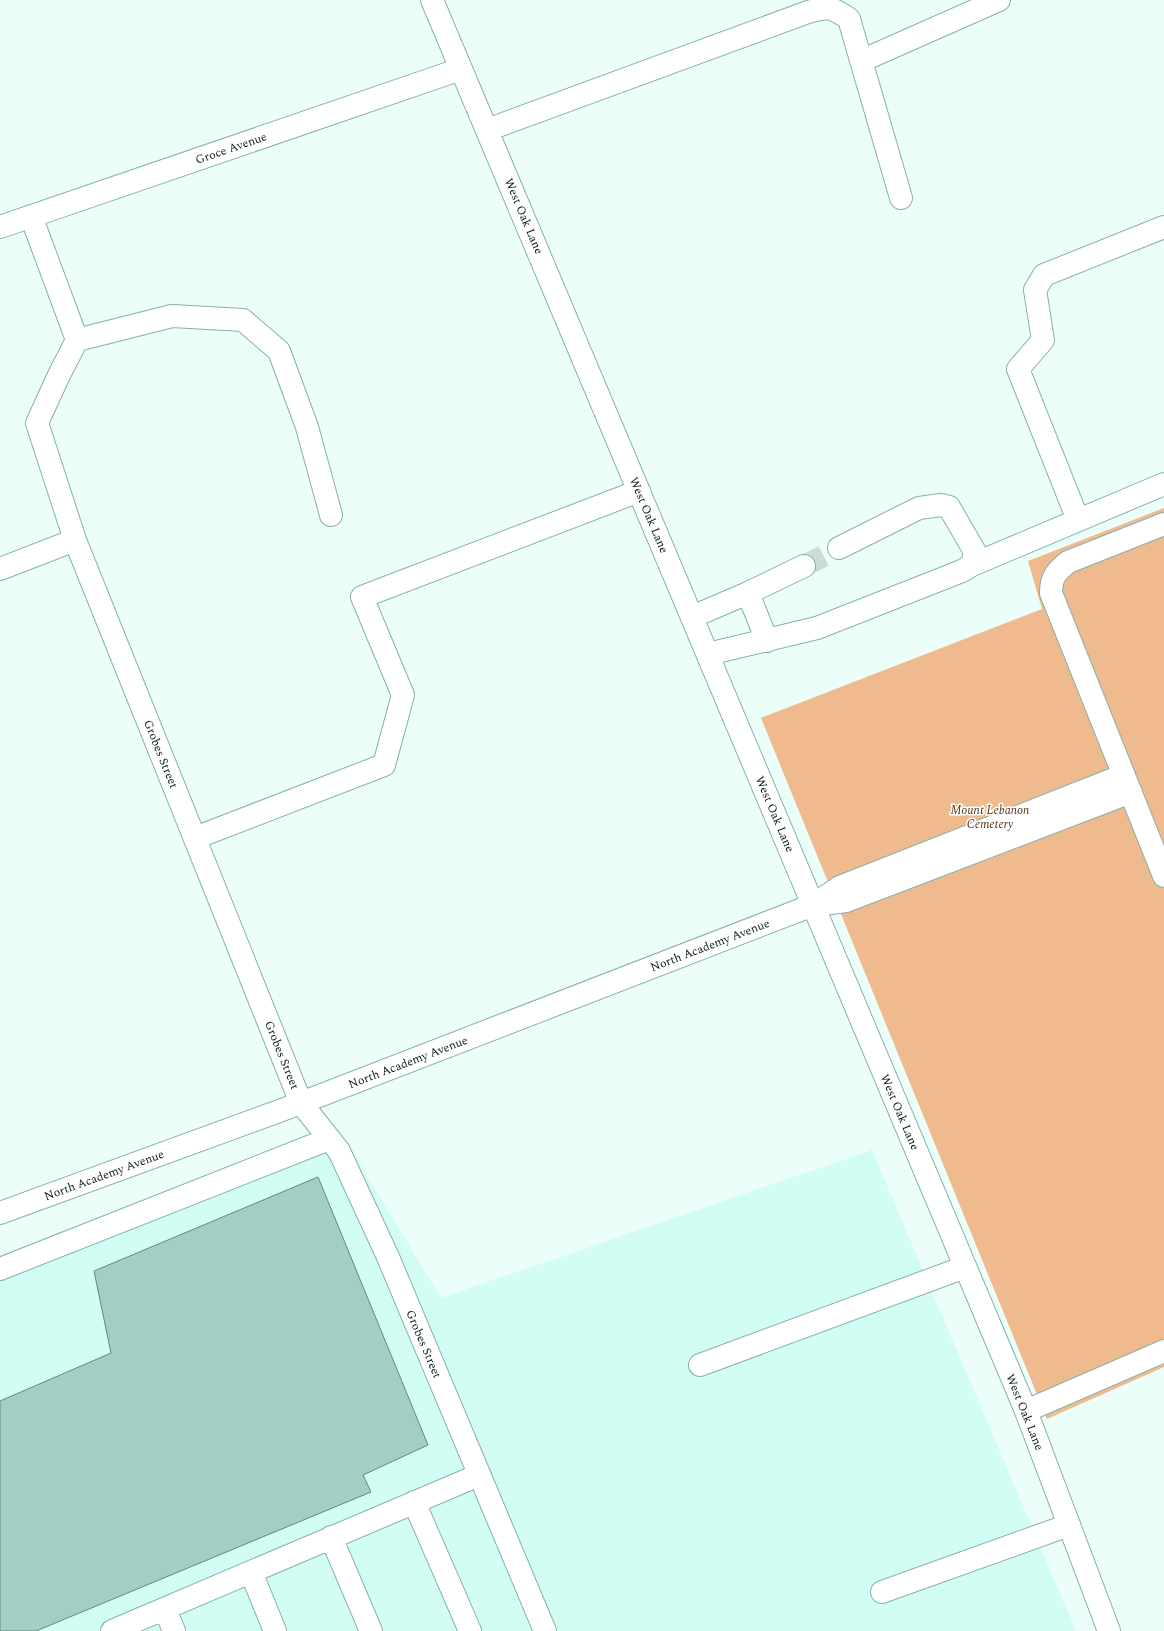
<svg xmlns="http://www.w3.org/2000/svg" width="1164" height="1631" viewBox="0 0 1164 1631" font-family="Spectral,serif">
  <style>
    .built { fill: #d1fdf4 }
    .green { fill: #efba8e }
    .building { fill: #a2cec5; stroke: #5f8981 }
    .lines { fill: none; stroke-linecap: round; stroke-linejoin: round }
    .minor-tunnel { stroke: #cadcd8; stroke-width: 22; stroke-dasharray: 22 11; stroke-linecap: butt }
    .minor-casing { stroke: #86b1a9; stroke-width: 24 }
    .major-casing { stroke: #86b1a9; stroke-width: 24 }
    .minor { stroke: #fff; stroke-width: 22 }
    .major { stroke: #fff; stroke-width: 22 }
    .labels { text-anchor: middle; stroke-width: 3; stroke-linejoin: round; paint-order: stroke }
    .street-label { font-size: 12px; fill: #0c1d1a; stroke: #fff }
    .park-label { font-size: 12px; font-style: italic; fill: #533318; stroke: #fff }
  </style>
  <rect width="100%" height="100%" fill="#ecfefa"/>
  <path class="built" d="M347 1143 441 1298 872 1150 1076 1631H0V1269Z"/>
  <path class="green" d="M1164 508V1367L1047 1419 761 718 1042 609 1028 561Z"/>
  <path class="building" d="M318 1177 428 1445 363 1475 371 1492 36 1631H0V1401L111 1353 94 1271Z"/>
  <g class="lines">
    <path class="minor-tunnel" d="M804 566 839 548"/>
    <defs>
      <path id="minor" d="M861 61 999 0
        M487 130 808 12C828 6 832 7 849 19L901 198
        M31 216 77 340
        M0 227 461 69
        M331 515 307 427 279 351 243 320 172 316 77 340 59 375 37 423 75 540 301 1103 339 1151 388 1257 545 1631
        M1078 520 1018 369 1043 340 1035 290 1044 275 1164 227
        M1164 524 1068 562C1056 572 1051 577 1051 593L1164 876
        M839 548 919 508 941 505 949 507 975 552 972 565
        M0 569 75 540
        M748 593 767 641
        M692 617 748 593 804 566
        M708 654 817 628 962 571 972 565 1164 484
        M195 838 384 765 403 695 362 597 639 491
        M816 905 846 901 1131 792
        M0 1213 301 1103 813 905 840 887 1124 775
        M0 1269 329 1139
        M700 1365 965 1267
        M1026 1411 1164 1351
        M414 1502 470 1631
        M331 1537 371 1631
        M251 1572 275 1631
        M882 1592 1069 1525
        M165 1609 174 1631
        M112 1631 479 1475"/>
      <path id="major" d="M432 0 1026 1411 1109 1631"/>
    </defs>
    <use href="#minor" class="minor-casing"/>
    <use href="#major" class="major-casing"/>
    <use href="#minor" class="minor"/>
    <use href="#major" class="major"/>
  </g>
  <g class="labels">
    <g class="street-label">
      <text transform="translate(231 148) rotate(-19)" y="4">Groce Avenue</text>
      <text transform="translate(524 216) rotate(67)" y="4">West Oak Lane</text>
      <text transform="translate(649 515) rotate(67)" y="4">West Oak Lane</text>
      <text transform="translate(161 754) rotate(68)" y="4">Grobes Street</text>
      <text transform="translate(775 814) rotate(67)" y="4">West Oak Lane</text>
      <text transform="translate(710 945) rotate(-21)" y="4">North Academy Avenue</text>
      <text transform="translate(282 1055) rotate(68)" y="4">Grobes Street</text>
      <text transform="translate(408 1062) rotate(-21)" y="4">North Academy Avenue</text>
      <text transform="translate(900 1112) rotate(67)" y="4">West Oak Lane</text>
      <text transform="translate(104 1175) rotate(-20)" y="4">North Academy Avenue</text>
      <text transform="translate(424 1344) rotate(67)" y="4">Grobes Street</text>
      <text transform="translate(1025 1412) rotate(68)" y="4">West Oak Lane</text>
    </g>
    <g class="park-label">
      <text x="990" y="814">Mount Lebanon<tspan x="990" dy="14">Cemetery</tspan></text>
    </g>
  </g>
</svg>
